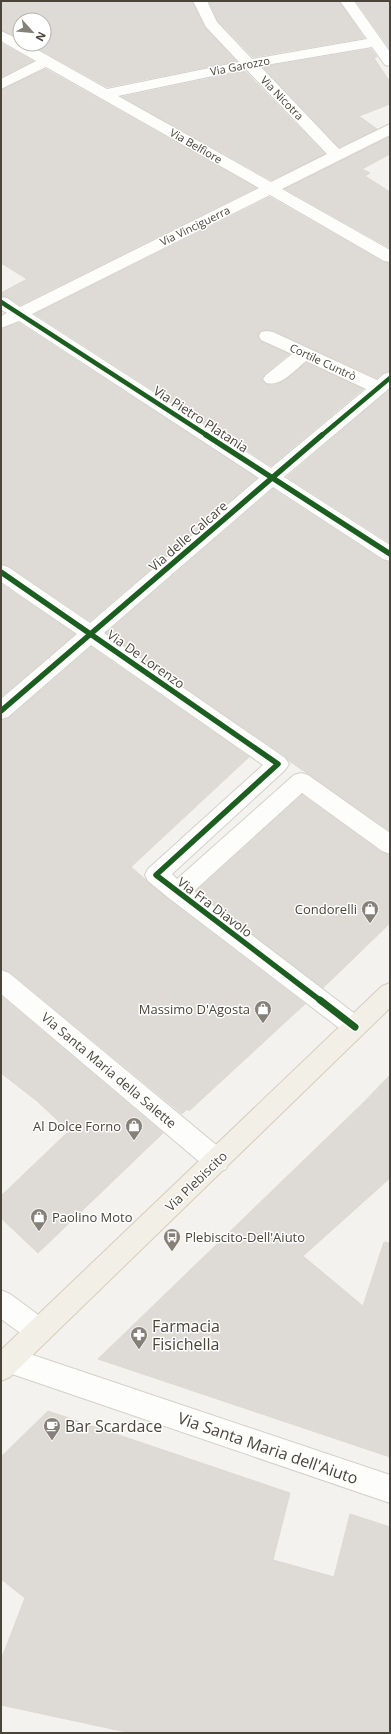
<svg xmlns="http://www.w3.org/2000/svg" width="391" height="1734" viewBox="0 0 391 1734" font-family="'Open Sans',sans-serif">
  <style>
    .building { fill: #dedbd6; stroke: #dcd9d4 }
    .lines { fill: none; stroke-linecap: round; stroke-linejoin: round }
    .minor-casing { stroke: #d2d0cb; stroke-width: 2 }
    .major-casing { stroke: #d6cebb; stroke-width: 2 }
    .minor { fill: #fdfdfc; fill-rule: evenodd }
    .major { fill: #f2efe6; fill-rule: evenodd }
    .cycleway-far2-casing { stroke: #fff; stroke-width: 6 }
    .cycleway-far1-casing { stroke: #fff; stroke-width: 8 }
    .cycleway-casing { stroke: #fff; stroke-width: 10 }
    .cycleway-far2 { stroke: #1b5e20; stroke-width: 4.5 }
    .cycleway-far1 { stroke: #1b5e20; stroke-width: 5.5 }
    .cycleway { stroke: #1b5e20; stroke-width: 7 }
    .labels { text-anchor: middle; stroke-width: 3; stroke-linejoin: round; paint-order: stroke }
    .far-street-label { font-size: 11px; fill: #4b4439; stroke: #fff }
    .street-label { font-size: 13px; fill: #4b4439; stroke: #fff }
    .poi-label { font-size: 13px; fill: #4b4439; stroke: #fff; text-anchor: end }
    .near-poi-label { font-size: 16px; fill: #4b4439; stroke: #fff; text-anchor: start }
    .near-street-label { font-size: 16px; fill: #4b4439; stroke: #fff }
  </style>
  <rect width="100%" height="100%" fill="#f4f2ee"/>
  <path class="building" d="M1 1H192L205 28 236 61 107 87 30 44H44V20H20V38L1 30Z
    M209 1H339L364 38 253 57 218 21Z
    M356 1H390V49Z
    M1 43 33 61 1 77Z
    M371 49 377 57 374 58 390 82V104L359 116 377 129 339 147 263 67Z
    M46 69 256 188 20 305 8 297 1 296V293L27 279 1 263V90Z
    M245 71 325 154 271 180 122 97Z
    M389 137 390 154 362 169 370 173 365 176 390 192V248L285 189Z
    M270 197 383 262 390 263V371L383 373 377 378 274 331 267 330 260 331 258 337 260 341 289 354 265 374 262 379 266 384 272 385 283 381 306 363 363 389 271 466 35 314Z
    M19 323 257 478 90 621 9 566 1 564V329Z
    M390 389V543L287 477Z
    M273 489 382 560 390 562V831L288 760 286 757 106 633Z
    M1 584 75 634 1 697Z
    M91 647 249 757 131 867 169 900 305 1004 189 1111 187 1109 182 1114 10 972 1 969V720L9 718Z
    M302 795 381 852 390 855V923L323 988 196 891Z
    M1 996 163 1133 38 1253 1 1218V1196L69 1131 37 1101 1 1073Z
    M390 1075V1178L303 1256 363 1306 384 1242 390 1243V1457L98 1359 364 1102Z
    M48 1411 290 1493 273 1560 334 1577 350 1514 390 1527V1733H131L1 1705V1660L25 1598 1 1579V1457Z"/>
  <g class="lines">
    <defs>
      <path id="minor" d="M193 1H207L217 22 252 59 367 39 340 1H354L390 52V66L385 65 372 47 260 66 339 149 390 124V135L282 189 390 250V262L384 261 270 195 32 314 271 468 366 389 306 361C295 370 281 387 266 383L263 379 266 375 292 354 261 340 259 336 261 332 267 331 273 332 377 380 384 374 390 372V387L385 392 284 477 390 545V561L383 559 273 487 104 633 285 758 289 764 285 770 172 874 177 879 294 775 301 773 308 775 390 833V854L382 851 302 793 194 891 363 1020 367 1027 363 1034 355 1037 347 1034 170 899 148 881 145 875 148 869 263 765 91 645 8 717 1 719V699L77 634 1 582V565L8 567 90 623 259 478 19 321 1 328V316L7 313 1 310V297L7 298 20 307 259 188 46 67 1 89V79L36 61 1 41V31L20 40V44H27L107 89 239 62 206 27ZM246 69 327 154 271 182 118 96Z
        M1 970 9 973 226 1153 229 1161 226 1169 217 1173 208 1169 1 994Z
        M1 1290 10 1294 48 1322 52 1331 48 1340 39 1344 30 1340 1 1319Z
        M9 1347 390 1475V1503L9 1373 1 1370V1350Z"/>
      <path id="major" d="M390 983V1008L10 1377 1 1381V1350L382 986Z"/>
    </defs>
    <use href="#minor" class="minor-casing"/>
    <use href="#major" class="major-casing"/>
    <use href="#minor" class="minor"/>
    <use href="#major" class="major"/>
    <defs>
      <path id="cycleway-far2" d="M1 302 208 436
        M321 436 390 378"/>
      <path id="cycleway-far1" d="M206 435 390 554
        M1 572 278 764 156 875 321 1001
        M1 711 322 435"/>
      <path id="cycleway" d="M320 1000 355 1027"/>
    </defs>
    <use href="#cycleway-far2" class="cycleway-far2-casing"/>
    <use href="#cycleway-far1" class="cycleway-far1-casing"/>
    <use href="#cycleway" class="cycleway-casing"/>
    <use href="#cycleway-far2" class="cycleway-far2"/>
    <use href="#cycleway-far1" class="cycleway-far1"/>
    <use href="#cycleway" class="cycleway"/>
  </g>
  <defs>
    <symbol id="shop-pin" viewBox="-11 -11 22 30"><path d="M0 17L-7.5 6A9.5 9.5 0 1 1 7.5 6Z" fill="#868178" stroke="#fff"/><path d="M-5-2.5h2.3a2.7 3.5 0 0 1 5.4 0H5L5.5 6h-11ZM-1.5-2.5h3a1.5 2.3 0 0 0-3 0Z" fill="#fff"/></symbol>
    <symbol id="bus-pin" viewBox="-11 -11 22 30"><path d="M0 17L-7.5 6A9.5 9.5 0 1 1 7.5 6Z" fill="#868178" stroke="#fff"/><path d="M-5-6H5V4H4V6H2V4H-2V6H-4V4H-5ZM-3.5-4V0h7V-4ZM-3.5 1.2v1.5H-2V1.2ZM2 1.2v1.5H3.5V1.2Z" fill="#fff"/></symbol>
    <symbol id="pharmacy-pin" viewBox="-11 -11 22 30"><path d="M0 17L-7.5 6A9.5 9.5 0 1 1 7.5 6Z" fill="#868178" stroke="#fff"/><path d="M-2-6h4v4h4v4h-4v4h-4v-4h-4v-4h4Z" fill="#fff"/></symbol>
    <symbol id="cafe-pin" viewBox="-11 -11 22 30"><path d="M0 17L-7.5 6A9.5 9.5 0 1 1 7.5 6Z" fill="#868178" stroke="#fff"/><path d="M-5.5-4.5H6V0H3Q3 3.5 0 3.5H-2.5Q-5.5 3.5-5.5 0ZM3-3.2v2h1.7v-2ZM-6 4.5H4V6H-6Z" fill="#fff"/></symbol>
  </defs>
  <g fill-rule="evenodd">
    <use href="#shop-pin" x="360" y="899" width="20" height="27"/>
    <use href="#shop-pin" x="253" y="999" width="20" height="27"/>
    <use href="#shop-pin" x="124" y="1116" width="20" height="27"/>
    <use href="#shop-pin" x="29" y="1207" width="20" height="27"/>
    <use href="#bus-pin" x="162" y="1227" width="20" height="27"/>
    <use href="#pharmacy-pin" x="129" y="1325" width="20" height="27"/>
    <use href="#cafe-pin" x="42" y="1416" width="20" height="27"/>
  </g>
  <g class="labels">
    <g class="far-street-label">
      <text transform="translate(240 66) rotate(-11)" y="4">Via Garozzo</text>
      <text transform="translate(282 98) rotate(46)" y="4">Via Nicotra</text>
      <text transform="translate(196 146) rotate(30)" y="4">Via Belfiore</text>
      <text transform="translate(195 226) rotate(-26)" y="4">Via Vinciguerra</text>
      <text transform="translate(323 362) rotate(25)" y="4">Cortile Cuntrò</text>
    </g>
    <g class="street-label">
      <text transform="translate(201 419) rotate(33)" y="5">Via Pietro Platania</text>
      <text transform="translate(188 536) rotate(-41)" y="5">Via delle Calcare</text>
      <text transform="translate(146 659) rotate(35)" y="5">Via De Lorenzo</text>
      <text transform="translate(215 907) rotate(37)" y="5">Via Fra Diavolo</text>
      <text transform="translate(109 1070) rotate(40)" y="5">Via Santa Maria della Salette</text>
      <text transform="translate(196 1181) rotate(-44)" y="5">Via Plebiscito</text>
    </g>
    <g class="poi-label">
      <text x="357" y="914">Condorelli</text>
      <text x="250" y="1014">Massimo D'Agosta</text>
      <text x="121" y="1131">Al Dolce Forno</text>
      <text x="52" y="1222" text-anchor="start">Paolino Moto</text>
      <text x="185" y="1242" text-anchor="start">Plebiscito-Dell'Aiuto</text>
    </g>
    <g class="near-poi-label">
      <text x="152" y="1332">Farmacia<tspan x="152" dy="18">Fisichella</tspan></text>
      <text x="65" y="1432">Bar Scardace</text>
    </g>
    <g class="near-street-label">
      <text transform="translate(268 1448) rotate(19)" y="6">Via Santa Maria dell'Aiuto</text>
    </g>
  </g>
  <rect width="391" height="1734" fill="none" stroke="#4b4439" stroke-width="4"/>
  <g transform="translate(32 32) rotate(117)"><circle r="19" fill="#ffffff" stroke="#b7b4b0"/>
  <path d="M0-3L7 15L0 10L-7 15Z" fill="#868178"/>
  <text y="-6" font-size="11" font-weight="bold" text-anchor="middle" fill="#4b4439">N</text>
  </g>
</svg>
